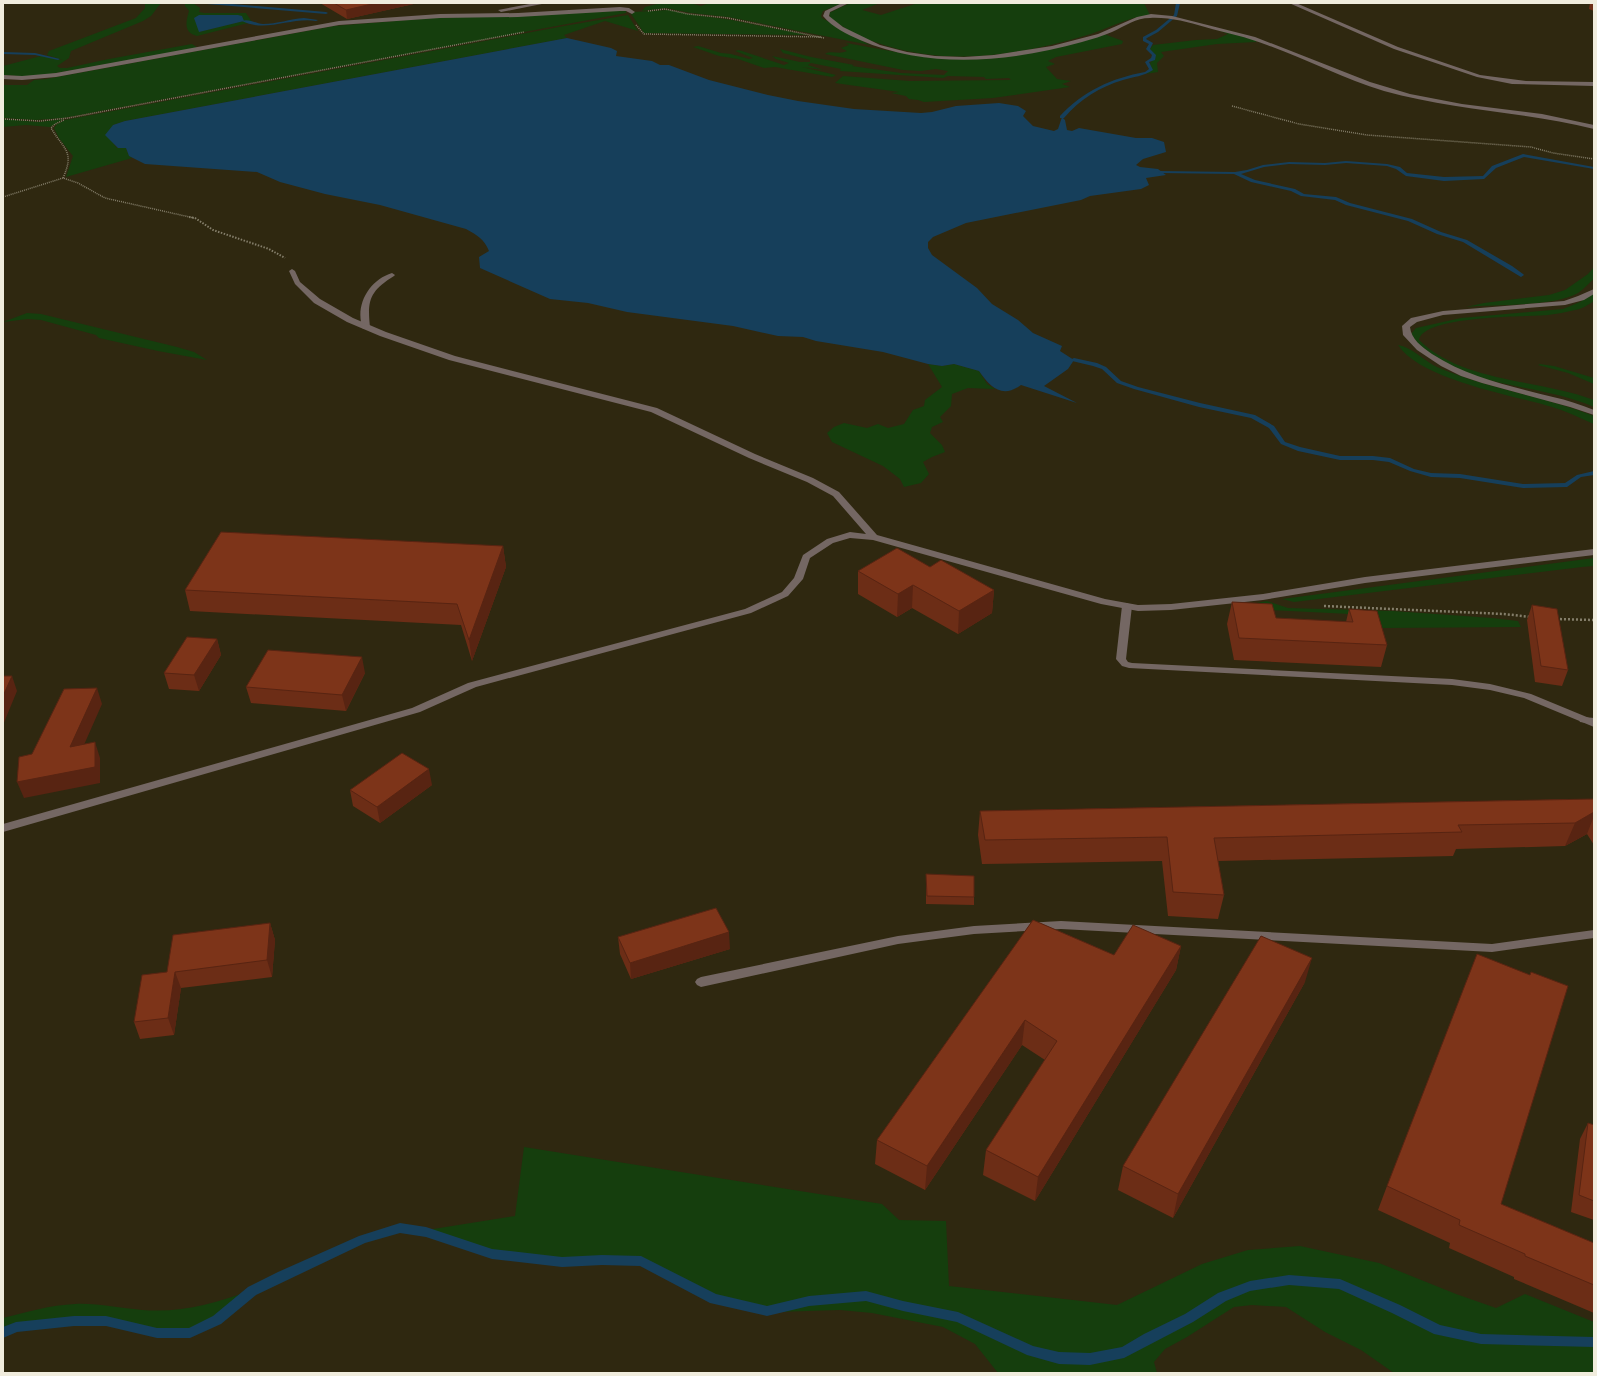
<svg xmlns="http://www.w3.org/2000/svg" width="1597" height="1376" viewBox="0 0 1597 1376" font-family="'Titillium Web',sans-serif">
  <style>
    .green { fill: #153e0d; fill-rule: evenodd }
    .water { fill: #163f5b }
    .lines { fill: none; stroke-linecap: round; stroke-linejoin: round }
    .stream { fill: #163f5b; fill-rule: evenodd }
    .path-far2 { stroke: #847e6a; stroke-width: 1.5; stroke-dasharray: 1 1; stroke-linecap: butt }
    .path-far1 { stroke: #847e6a; stroke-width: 2; stroke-dasharray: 1.5 1.5; stroke-linecap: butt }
    .path { stroke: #847e6a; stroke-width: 2.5; stroke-dasharray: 2 2; stroke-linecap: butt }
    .service { fill: #746763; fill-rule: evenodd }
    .minor { fill: #746763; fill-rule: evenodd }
    .wall { fill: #6c2d16 }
    .shaded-wall { fill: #582412 }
    .building { fill: #7d3419; stroke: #582412 }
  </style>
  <rect width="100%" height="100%" fill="#2f2810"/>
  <path class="green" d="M145 3H161L151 16 143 21 71 51 69 58 57 66 60 68H67L109 59 192 44 198 48 33 77 3 75V66L41 56 63 60 47 55 49 51 136 18 145 8Z
    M185 3H193L200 8 199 12 204 13H246L252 22 197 36C183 33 186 21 189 11L185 6ZM199 15H221L243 21 199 32Z
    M661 3H690L701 6 709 3H843L823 11 821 16 822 18 870 45 728 17 691 13 666 8 642 11 645 7Z
    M850 3H880L862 10 881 15 918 3H1144L1150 15C1127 17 1106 30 1084 36 1016 56 943 67 875 42 859 37 846 28 831 20L829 13Z
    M623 10 626 11V13L63 118 35 120 3 118V85H27L34 80 46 79 334 26 433 18Z
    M668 10 688 14 732 20 807 35 644 33 631 14 633 12Z
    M628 15 638 31 605 21 564 35 567 38 125 121 113 125 111 140 117 148H126L129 156 132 158 66 177 73 156 59 138 54 128 57 124 65 120 564 26Z
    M1215 29 1256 40V42L1217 44 1161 52 1164 56 1157 63 1158 72 1146 74 1152 70 1150 63 1154 59 1155 55 1150 49 1153 45 1196 40 1217 39 1228 34Z
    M1104 34 1123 41 1122 44 1056 57 1048 61 1055 64 1046 67 1057 79 1071 81 1062 84 1070 87 993 98 924 102 918 100 909 99 906 96 891 93 899 92 835 83 843 76 910 81 1011 80 1009 78 986 79 984 77 948 76 943 78 840 71 841 69 811 63 808 65 823 70 802 67 836 75 832 77 775 67 764 68 738 59 719 56 693 47 698 46 721 53 731 54 749 59 753 58 735 51 739 50 784 65 789 63 776 59 772 56 800 62H810V60L783 53 780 49 811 57 854 65 852 66 901 73 944 75 948 71 936 69 921 71 903 70 825 54C832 50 839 55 847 51L841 48 849 45 846 43 924 57 965 59 1022 54Z
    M3 119 39 122 64 119 50 127 26 125 3 127Z
    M1594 267V279C1589 283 1584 289 1578 293 1553 307 1496 304 1466 307L1484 303 1549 295 1565 290 1588 274Z
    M1594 292V301C1588 305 1582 309 1575 310 1566 312 1557 314 1548 315 1526 317 1424 315 1419 340 1463 383 1539 379 1594 400V407C1539 383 1470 389 1422 348 1418 345 1414 338 1411 334L1416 328 1461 318 1563 309 1580 302Z
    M27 313 41 314 177 347 194 352 207 360 158 351 99 338 96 335 41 320 28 319 3 322Z
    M1398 345C1412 347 1424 361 1437 367 1488 389 1543 396 1594 416V424C1580 418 1566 411 1552 407 1512 395 1421 380 1398 345Z
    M928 364 942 366 954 364 979 371 987 384 995 389 968 388 952 394 951 406 940 417 943 422 932 427 930 433 942 445 945 452 932 457 923 462 929 474 921 483 904 487 900 479 883 466 832 442 827 433 834 427 844 423 867 428 878 424 888 428 904 424 913 410 924 406 925 400 942 387Z
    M1540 364 1554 366 1594 378V384L1568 373 1538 365Z
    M1594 558V566L1582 567 1294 602 1282 599Z
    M1267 601 1288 608 1393 611 1492 618 1518 621 1521 627 1383 628 1350 614 1228 608Z
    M524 1147 882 1204 899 1220 946 1221 949 1286 1117 1305 1202 1264 1248 1250 1300 1246 1379 1263 1456 1294 1496 1308 1525 1294 1594 1322V1339L1480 1336 1438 1328 1396 1307 1340 1282 1289 1278 1249 1284 1220 1295 1187 1316 1146 1336 1123 1349 1090 1356H1060L1032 1348 958 1315 903 1304 865 1293 809 1298 767 1309 715 1296 642 1258 562 1259 493 1252 427 1230 515 1216Z
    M1290 1283 1339 1287 1395 1311 1437 1333 1481 1341 1594 1344V1373H1394L1361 1350 1325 1332 1286 1307 1252 1305 1234 1307 1187 1337 1165 1349 1154 1362 1157 1373H998L975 1344 943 1327 872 1313 840 1310 773 1312 809 1303 865 1299 902 1308 956 1320 1030 1353 1059 1361 1091 1362 1125 1354 1149 1340 1191 1320 1223 1299 1252 1288Z
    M251 1290 216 1318 190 1330H157L107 1318 75 1319 17 1325 3 1330V1318C27 1312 50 1305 75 1304 97 1303 119 1308 142 1310 181 1313 215 1304 251 1290Z"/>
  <path class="water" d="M199 15H238L242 16 244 21 199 32 194 18Z
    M567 38 611 48 617 51 616 56 652 61 660 65H669L709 80 768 95 798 101 854 109 921 113 932 112 956 106 999 103 1018 106 1026 111 1023 116 1033 126 1054 131 1058 129 1062 117 1065 120 1067 130 1072 131 1079 128 1136 138H1152L1164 142 1166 152 1143 159 1136 165 1140 167 1158 169 1166 175 1146 178 1149 185 1141 189 1090 196 1081 200 966 223 933 237 928 242V248L932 255 977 288 992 304 1018 320 1033 333 1062 346 1060 351 1074 360 1068 369 1044 386 1077 403 1021 385C1002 399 990 387 979 371L954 364 942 366 928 364 883 352 816 341 803 337 778 336 733 326 627 312 588 303 550 299 480 268 479 257 489 251C484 239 477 235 466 229L380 205 325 194 280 182 257 172 145 164 129 156 126 148H118L105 135 113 125 125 121Z"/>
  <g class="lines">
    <path class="stream" d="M205 3H221L326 12 328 13 326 14 207 4Z
      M1176 3H1180L1177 16 1158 32 1147 38 1146 39 1153 43 1150 49 1156 55 1155 60 1149 62 1153 70C1144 76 1133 77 1123 80 1100 87 1080 99 1064 118H1060V116C1083 91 1112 78 1145 72L1149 69 1145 62 1151 58 1152 55 1146 49 1149 44 1143 41V37L1156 30 1174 15Z
      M304 18 318 20 316 21C291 17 266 33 242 21 249 18 256 24 263 24 277 24 290 19 304 18Z
      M3 52 35 53 60 59 58 60 35 55 3 54Z
      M1523 154 1594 167V169L1524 157 1496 168 1484 179 1444 181 1406 176 1396 169 1387 166 1346 163 1325 165 1289 164 1264 167 1241 174 1255 180 1295 189 1304 194 1336 197 1350 203 1412 219 1441 232 1467 240 1512 266 1523 274 1524 275 1521 277 1463 242 1437 234 1408 221 1346 205 1335 200 1301 196 1291 191 1251 182 1234 174 1160 173 1158 172 1160 171 1235 172 1247 170 1263 165 1289 162 1325 163 1346 161 1387 164 1400 167 1407 173 1444 177 1483 176 1492 166Z
      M1074 358 1097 363 1106 367 1121 381 1138 387 1200 403 1255 415 1274 426 1285 442 1300 447 1340 456H1373L1390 458 1414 469 1431 473 1460 474 1523 484 1565 483 1577 475 1594 471V475L1581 477 1567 487 1523 488 1460 478 1431 477 1410 471 1389 462 1373 460H1340L1298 451 1281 444 1269 428 1251 418 1199 407 1134 389 1117 383 1102 369 1093 366 1072 361V359Z
      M400 1223 426 1227 492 1249 562 1257 602 1255 641 1256 716 1294 767 1306 809 1296 866 1291 903 1301 958 1312 1033 1346 1059 1352 1090 1353 1122 1347 1144 1334 1185 1314 1218 1293 1250 1281 1289 1275 1340 1279 1400 1305 1440 1325 1481 1334 1594 1337V1347L1481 1344 1434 1334 1392 1313 1339 1289 1289 1285 1250 1291 1226 1301 1193 1322 1124 1358 1090 1365 1059 1364 1027 1355 957 1322 903 1311 866 1301 809 1306 767 1316 710 1303 640 1266 602 1265 562 1267 492 1259 426 1237 400 1233 365 1243 256 1295 221 1324 190 1338H157L106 1326H74L17 1332 3 1338V1327L16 1322 74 1316H106L157 1328H189L213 1316 248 1287 278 1272 359 1236Z"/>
    <path class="path-far2" d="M648 11 665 9 688 14 728 18 824 38
      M636 25 644 34 822 37
      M1232 106 1299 124 1367 135 1531 147 1553 153 1594 159
      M3 119 40 121 68 118 524 32
      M63 178C75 151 64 150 51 128L55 124 64 120
      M3 197 63 178 78 183 105 198 194 218"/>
    <path class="path-far1" d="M189 217 195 218 213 230 269 249 285 258"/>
    <path class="path" d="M1324 606 1504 614 1531 617
      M1556 619 1594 620"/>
    <path class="service" d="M392 273 395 275 394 276C370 291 367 300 370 327L366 329H363C354 306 369 280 392 273Z
      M1127 603 1132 606 1126 659 1128 662 1132 663 1452 679 1490 684 1531 694 1594 720V727L1524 698 1490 690 1452 685 1129 668 1122 666 1116 659 1122 606Z
      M1061 921 1492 944 1594 930V938L1492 952 1061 929 974 934 898 944 701 987 697 985 695 982 697 979 701 977 898 936 974 926Z"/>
    <path class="minor" d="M535 3H547L501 12 498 10Z
      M842 3H849L830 12 829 16 843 27 880 45 907 52 935 56 964 57 994 55 1052 46 1098 34 1137 17 1151 14 1172 16 1255 37 1370 82 1410 94 1462 104 1542 114 1594 125V129C1525 112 1452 110 1384 91 1344 79 1306 59 1267 45 1247 37 1226 33 1205 27 1187 22 1169 17 1150 18 1136 18 1125 26 1112 32 1103 36 1092 39 1082 42 1010 62 930 70 860 40 847 34 833 28 823 16L825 11Z
      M1289 3H1296L1398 47 1480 75 1526 81 1594 82V86L1512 84 1477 77 1394 49Z
      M620 7 629 8 635 12 632 14 626 11H620L518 17 440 18 339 25 56 77 22 80 3 79V75L22 76 56 73 339 21 440 14 518 13Z
      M292 269 295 271 300 282 320 299 353 318 386 332 455 356 657 408 755 454 813 478 839 492 877 535 1105 599 1138 605 1171 604 1263 594 1365 577 1594 549V555L1365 583 1263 600 1171 610 1138 611 1101 604 873 540 850 538 833 543 810 558 803 579 788 596 751 613 476 687 420 712 3 832V824L412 708 468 683 745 609 782 592 794 578 803 555 827 539 850 532 866 534 833 496 807 482 749 458 651 412 449 360 380 336 347 322 314 303 295 284 289 271Z
      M1594 289V294L1584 300 1565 305 1443 315 1417 322 1410 327C1411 339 1422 347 1432 354 1469 378 1511 386 1553 397 1567 400 1581 405 1594 410V415L1570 407 1482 383 1461 376 1441 366 1417 350 1403 335 1402 326 1411 318 1443 311 1564 301 1578 296Z
      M1584 717 1594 718V724L1580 722 1579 720Z"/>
  </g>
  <path class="wall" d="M320 3H418L347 19Z
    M1590 3H1594V11L1589 9Z
    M503 546 506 567 472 661 461 625 190 611 185 590Z
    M930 567 994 590 992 613 958 634 912 608 897 617 858 594V571Z
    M1232 602 1276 618 1346 622 1349 609 1387 645 1381 667 1234 660 1227 624Z
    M1532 605 1568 670 1562 686 1535 682 1527 620Z
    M217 639 221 655 199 691 169 689 164 673Z
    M365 673 346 711 251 703 246 687Z
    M432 785 380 823 353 806 350 790Z
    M1594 799V845L1587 834 1565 846 1456 849 1453 856 1218 861 1224 895 1218 919 1168 916 1162 861 982 864 978 835 980 811Z
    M926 874 974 897V905L926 904Z
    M1033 920 1114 955 1181 946 1176 970 1035 1201 983 1175 986 1150 1045 1060 1022 1045 925 1190 875 1164 877 1140Z
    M270 923 275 940 272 977 181 988 174 1035 140 1039 134 1022 167 972Z
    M618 937 730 949 631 979 620 954Z
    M1305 982 1173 1218 1118 1190 1123 1166Z
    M1588 1123 1594 1125V1220L1571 1212 1580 1139Z
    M1387 1186 1501 1204 1594 1243V1313L1514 1279V1277L1449 1248 1450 1243 1378 1210Z"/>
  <path class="shaded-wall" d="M376 3H418L347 19 346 10Z
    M503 546 506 567 472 661 469 640Z
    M913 585 912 608 897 617 898 594Z
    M994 590 992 613 958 634 959 611Z
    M217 639 221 655 199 691 194 675Z
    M362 657 365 673 346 711 342 695Z
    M12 676 17 691 3 725V696Z
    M97 688 102 704 76 763 70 747Z
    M95 742 100 758V783L24 798 17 782Z
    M429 769 432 785 380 823 377 807Z
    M1594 812V816L1587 834 1565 846 1575 823Z
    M270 923 275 940 272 977 267 960Z
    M729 932 730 949 631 979 630 963Z
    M1181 946 1176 970 1035 1201 1038 1177Z
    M1312 958 1305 982 1173 1218 1178 1194Z
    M175 972 181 988 174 1035 168 1018Z
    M1025 1020 1022 1045 925 1190 927 1166Z"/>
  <path class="building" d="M334 3H376L346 10Z
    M221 532 503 546 469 640 457 604 185 590Z
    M897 548 930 567 941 560 994 590 959 611 913 585 898 594 858 571Z
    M1232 602 1272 604 1276 618 1353 622 1349 609 1377 611 1387 645 1239 638Z
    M1532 605 1557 609 1568 670 1541 666Z
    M187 637 217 639 194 675 164 673Z
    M268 650 362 657 342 695 246 687Z
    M3 676H12L3 696Z
    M97 688 70 747 95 742V767L17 782 19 757 32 754 64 689Z
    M402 753 429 769 377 807 350 790Z
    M1594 799V812L1575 823 1458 825 1462 832 1214 838 1224 895 1173 892 1167 837 985 840 980 811Z
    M926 874 974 876V897L927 896Z
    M716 908 729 932 630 963 618 937Z
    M1033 920 1114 955 1133 925 1181 946 1038 1177 986 1150 1057 1041 1025 1020 927 1166 877 1140Z
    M270 923 267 960 175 972 168 1018 134 1022 142 975 167 972 173 935Z
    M1261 936 1312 958 1178 1194 1123 1166Z
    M1477 954 1530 975 1531 972 1568 986 1501 1204 1594 1243V1285L1525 1256V1254L1459 1225 1460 1220 1387 1186Z
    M1588 1123 1594 1125V1201L1579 1195Z"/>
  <rect width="1597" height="1376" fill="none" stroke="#f0ecdd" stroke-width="8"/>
</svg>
